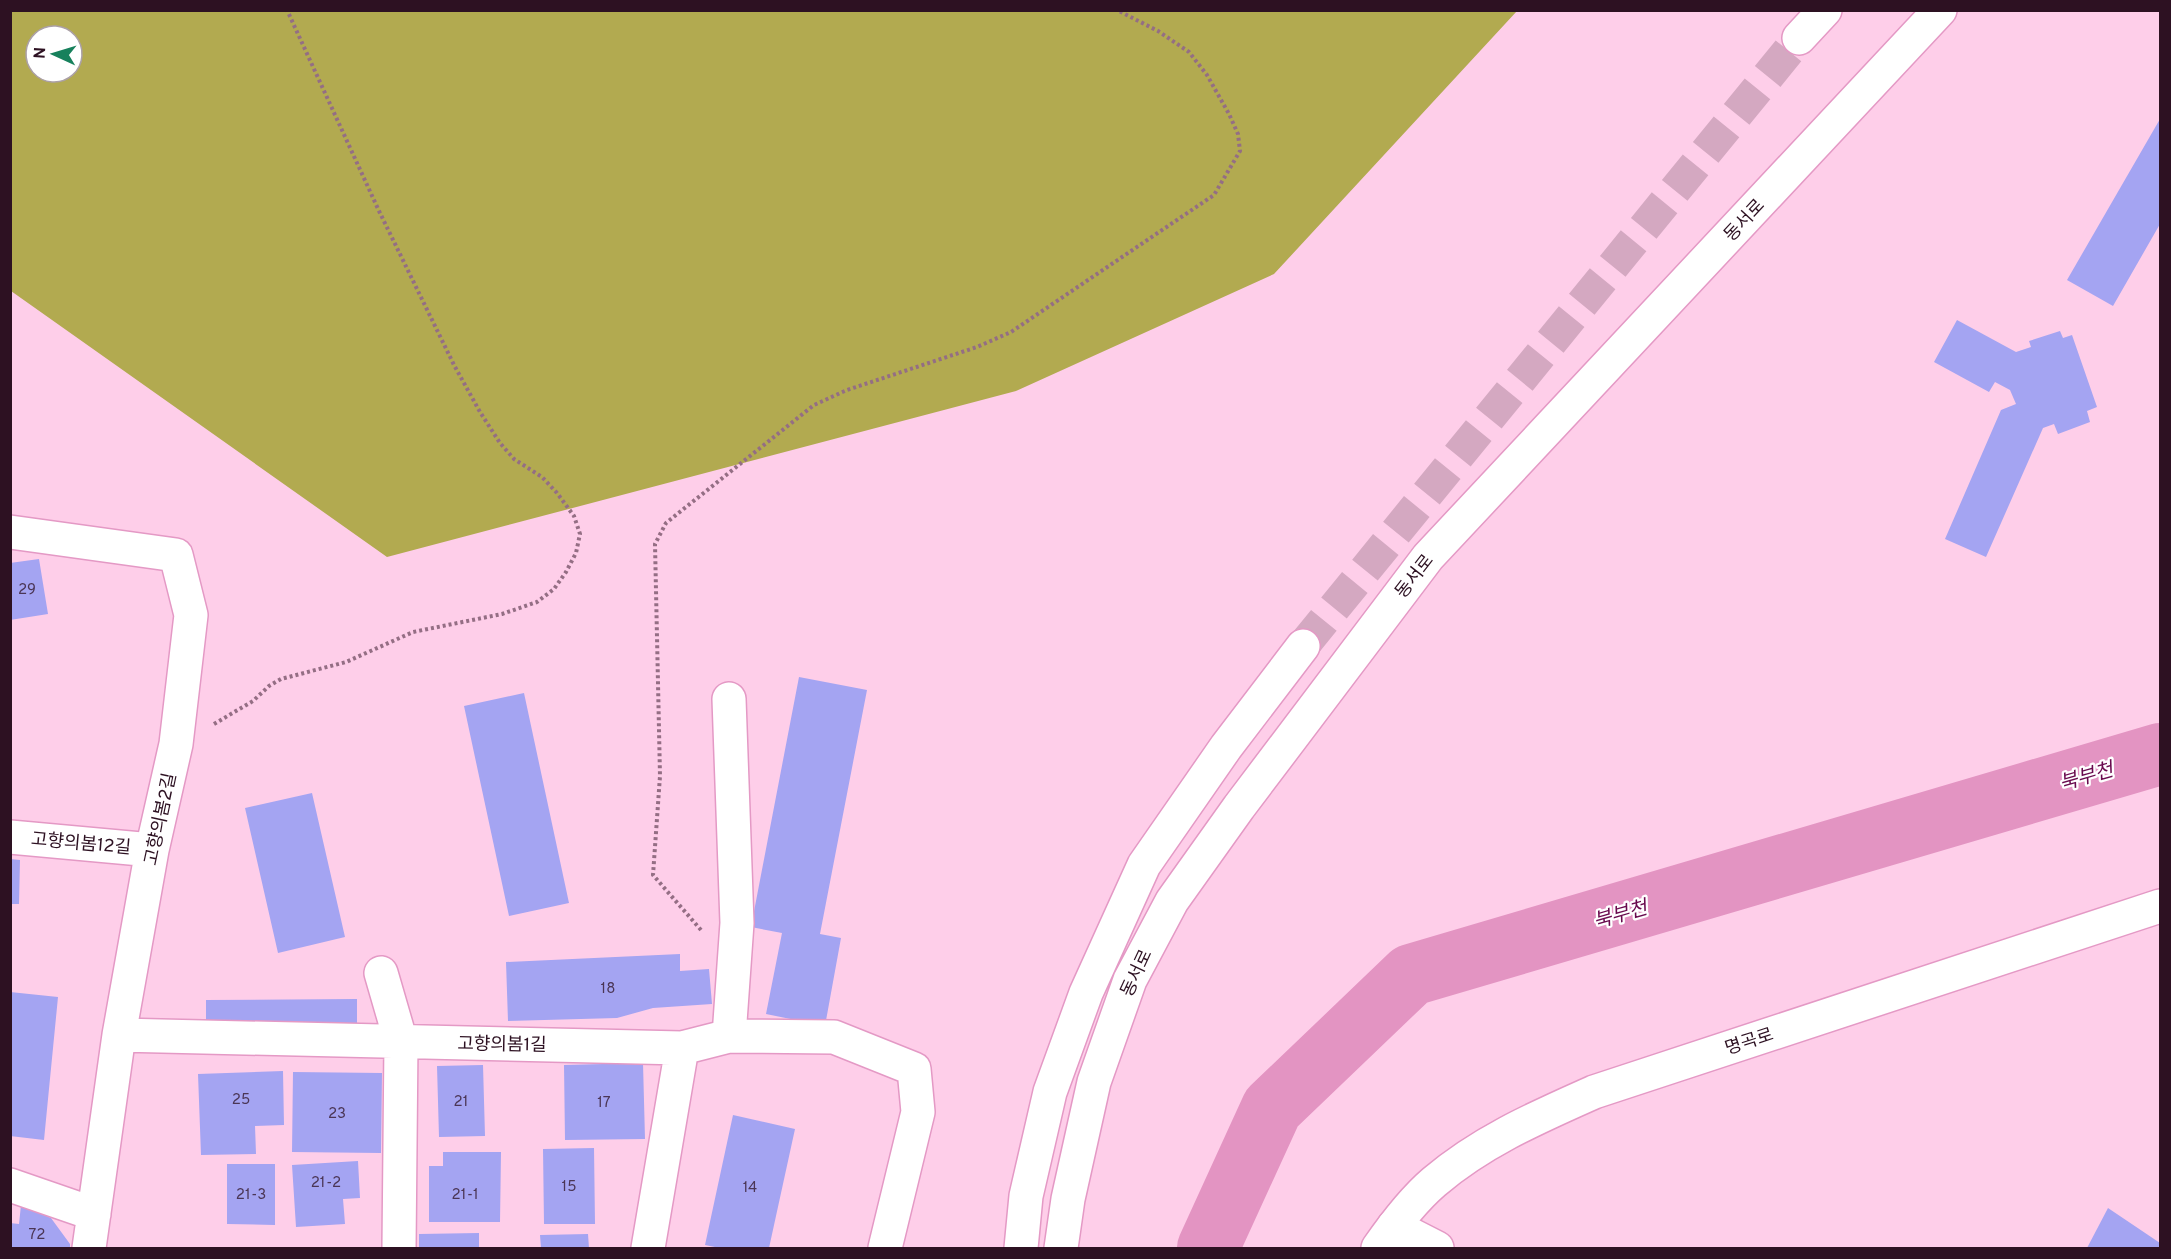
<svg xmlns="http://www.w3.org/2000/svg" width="2171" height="1259" viewBox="0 0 2171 1259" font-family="Overpass,'Noto Sans KR',sans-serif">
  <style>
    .forest { fill: #b2aa50; fill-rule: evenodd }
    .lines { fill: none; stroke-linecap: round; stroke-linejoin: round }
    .river { stroke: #e394c2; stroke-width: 62 }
    .building { fill: #a4a4f2 }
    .highway-tunnel { stroke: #d4a8c1; stroke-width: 33; stroke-dasharray: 33 16; stroke-linecap: butt }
    .minor-casing { stroke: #e499c5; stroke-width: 36 }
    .major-casing { stroke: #e499c5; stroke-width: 36 }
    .highway-casing { stroke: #e499c5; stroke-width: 36 }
    .path { stroke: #946e84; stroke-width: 4; stroke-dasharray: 3 3; stroke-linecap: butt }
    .minor { stroke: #fff; stroke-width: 33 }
    .major { stroke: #fff; stroke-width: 33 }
    .highway { stroke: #fff; stroke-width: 33 }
    .labels { text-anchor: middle; stroke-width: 4.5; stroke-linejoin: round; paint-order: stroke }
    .number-label { font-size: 15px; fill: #4b3656 }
    .street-label { font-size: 18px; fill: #2d1122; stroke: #fff }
    .water-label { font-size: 20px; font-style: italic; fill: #690a4e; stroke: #fff }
  </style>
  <rect width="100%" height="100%" fill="#fecee9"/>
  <path class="forest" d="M11 10H1517V11L1274 274 1016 391 387 557 11 291ZM36 36H72V72H36Z"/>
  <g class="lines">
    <path class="river" d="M1208 1248 1272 1108 1411 975 2160 754"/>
  </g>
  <path class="building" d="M2160 119V224L2113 306 2067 280Z
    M1957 320 2016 352 2031 347 2029 341 2060 331 2063 338 2072 335 2097 407 2087 411 2090 422 2058 434 2054 424 2043 428 1986 557 1945 539 2001 410 2016 404 2010 390 1995 382 1989 392 1934 362Z
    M39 559 48 614 10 620V563Z
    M799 677 867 690 820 934 841 938 825 1026 766 1014 782 933 751 927Z
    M524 693 569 903 509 916 464 706Z
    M312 793 345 937 278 953 245 808Z
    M10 859 20 860 19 904H10Z
    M680 954V971L709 969 712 1004 653 1008 617 1018 508 1021 506 962Z
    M10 992 58 997 44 1140 10 1136Z
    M357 999V1025L206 1026V1000Z
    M643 1063 645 1139 565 1140 564 1065Z
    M483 1065 485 1136 439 1137 437 1066Z
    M283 1071 284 1125 255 1126 256 1154 201 1155 198 1074Z
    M293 1072 382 1073 381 1153 292 1152Z
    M733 1115 795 1129 769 1248H720L705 1245Z
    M594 1148 595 1224H544L543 1149Z
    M443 1152H501L500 1222H429V1166H443Z
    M358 1161 360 1198 343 1199 345 1224 296 1227 292 1165Z
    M227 1164H275V1225L227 1224Z
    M21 1205 51 1218 70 1244V1248H10V1223L19 1224Z
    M2108 1208 2160 1243V1248H2087Z
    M479 1233V1248H419V1234Z
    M588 1234 589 1248H541L540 1235Z"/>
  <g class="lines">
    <path class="highway-tunnel" d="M1303 646 1799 38"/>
    <defs>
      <path id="minor" d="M10 532 176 555 191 615 176 744 152 850 119 1035 89 1248
        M10 837 152 850
        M381 973 401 1042 399 1248
        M119 1035 682 1048 648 1248
        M729 1036 834 1037 914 1069 918 1112 885 1248
        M682 1048 729 1036 737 923 729 699
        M10 1185 94 1214
        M1394 1226 1437 1248"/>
      <path id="major" d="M1378 1248C1394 1225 1413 1200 1434 1182 1482 1141 1538 1117 1594 1092L2160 906"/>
      <path id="highway" d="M1799 38 1825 10
        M1021 1248 1026 1196 1050 1092 1086 993 1144 865 1226 747 1303 646
        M1061 1248 1068 1199 1094 1082 1130 980 1172 901 1239 807 1428 557 1940 10"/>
    </defs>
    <use href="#minor" class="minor-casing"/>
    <use href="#major" class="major-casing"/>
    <use href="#highway" class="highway-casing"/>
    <path class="path" d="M214 724 253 701 269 686 281 679 346 662 413 632 502 614 537 602 554 589 566 572 576 553 580 534 574 516 557 493 542 477 514 459 500 443 480 412 454 365 379 211 287 10
      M701 930 653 875 660 776 655 544 666 523 814 405 847 390 977 347 1011 332 1214 195 1240 151 1238 134 1229 114 1207 75 1189 52 1158 31 1117 10"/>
    <use href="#minor" class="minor"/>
    <use href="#major" class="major"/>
    <use href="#highway" class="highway"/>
  </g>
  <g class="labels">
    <g class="number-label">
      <text x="27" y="594">29</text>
      <text x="608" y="993">18</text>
      <text x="241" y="1104">25</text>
      <text x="461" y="1106">21</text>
      <text x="604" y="1107">17</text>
      <text x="337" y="1118">23</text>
      <text x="326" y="1187">21-2</text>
      <text x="569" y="1191">15</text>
      <text x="750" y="1192">14</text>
      <text x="251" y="1199">21-3</text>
      <text x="465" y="1199">21-1</text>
      <text x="37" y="1239">72</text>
    </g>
    <g class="street-label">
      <text transform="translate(1744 220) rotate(-47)" y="6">동서로</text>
      <text transform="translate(1414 576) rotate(-52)" y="6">동서로</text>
      <text transform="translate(160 819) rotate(-78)" y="6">고향의봄2길</text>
      <text transform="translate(81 843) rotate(5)" y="6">고향의봄12길</text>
      <text transform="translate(1136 973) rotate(-65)" y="6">동서로</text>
      <text transform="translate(1749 1041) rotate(-18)" y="6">명곡로</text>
      <text transform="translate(502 1044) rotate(1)" y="6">고향의봄1길</text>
    </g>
    <g class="water-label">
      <text transform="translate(2086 776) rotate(-16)" y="7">북부천</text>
      <text transform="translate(1620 914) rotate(-16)" y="7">북부천</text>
    </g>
  </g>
  <rect width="2171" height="1259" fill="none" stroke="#2d1122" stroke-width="24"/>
  <g transform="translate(54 54) rotate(274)"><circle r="28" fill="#ffffff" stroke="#aba0a7" stroke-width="1.5"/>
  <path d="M0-4.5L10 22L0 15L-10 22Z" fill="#17815c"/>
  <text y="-9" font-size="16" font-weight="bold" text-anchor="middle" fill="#2d1122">N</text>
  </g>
</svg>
